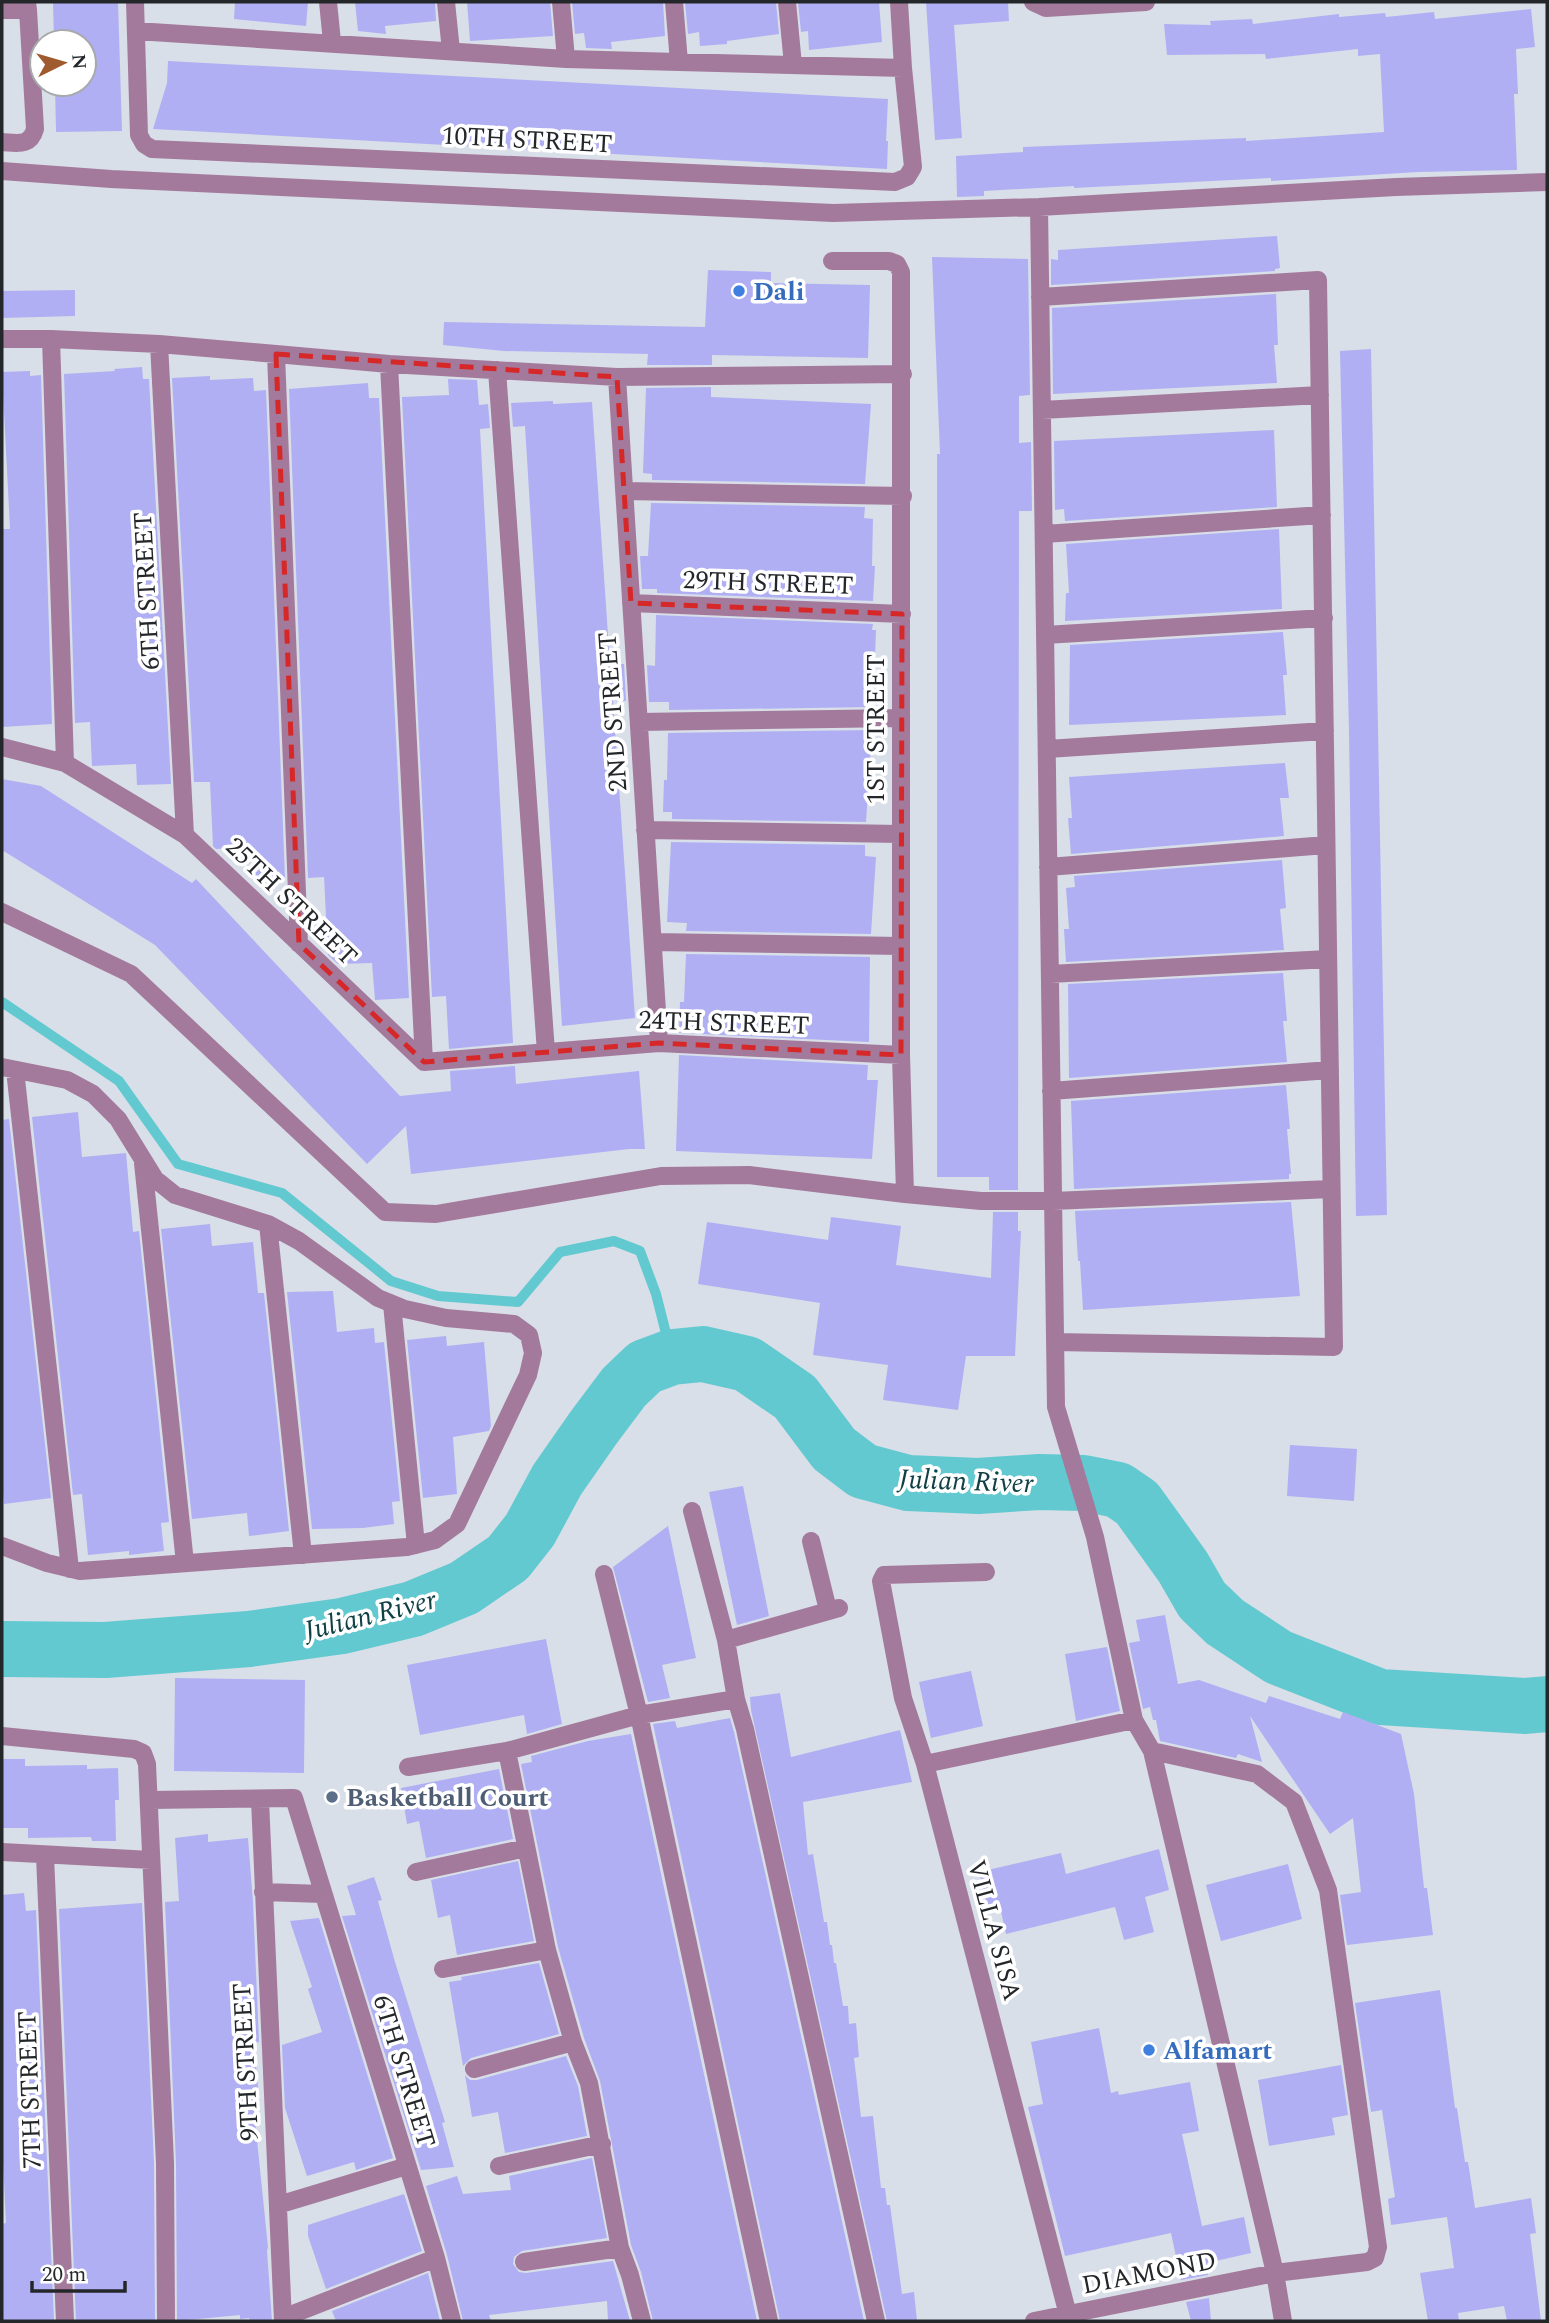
<svg xmlns="http://www.w3.org/2000/svg" width="1549" height="2323" viewBox="0 0 1549 2323" font-family="Spectral,serif">
  <style>
    .lines { fill: none; stroke-linecap: round; stroke-linejoin: round }
    .stream { stroke: #63c9d0; stroke-width: 10 }
    .river { stroke: #63c9d0; stroke-width: 56 }
    .building { fill: #b0aff3 }
    .minor { stroke: #a47a9c; stroke-width: 18 }
    .marked { fill: none; stroke: #d62828; stroke-width: 5; stroke-dasharray: 14 9; stroke-linejoin: round }
    .shop-dot { fill: #3f7fe0; stroke: #fff; stroke-width: 2.5 }
    .service-dot { fill: #5c6f8a; stroke: #fff; stroke-width: 2.5 }
    .labels { text-anchor: middle; stroke-width: 7; stroke-linejoin: round; paint-order: stroke }
    .street-label { font-size: 26px; fill: #24272a; stroke: #fff }
    .shop-label { font-size: 26px; font-weight: bold; fill: #366cbe; stroke: #fff; text-anchor: start }
    .service-label { font-size: 26px; font-weight: bold; fill: #4e5e75; stroke: #fff; text-anchor: start }
    .water-label { font-size: 28px; font-style: italic; fill: #104144; stroke: #fff }
  </style>
  <rect width="100%" height="100%" fill="#d8dfe8"/>
  <g class="lines">
    <path class="stream" d="M2 1002 119 1081 178 1164 282 1193 391 1281 438 1296 518 1302 560 1252 614 1241 640 1251 656 1294 672 1357"/>
    <path class="river" d="M2 1649 105 1650 249 1639 342 1626 413 1609 464 1588 508 1558 530 1530 557 1480 594 1427 624 1387 645 1367 672 1357 703 1354 747 1364 795 1397 834 1449 863 1471 908 1483 978 1486 1039 1482 1083 1483 1118 1490 1137 1503 1183 1567 1202 1600 1225 1622 1278 1657 1380 1697 1526 1706 1547 1704"/>
  </g>
  <path class="building" d="M53 2H118L122 131 56 132 55 84H84V42H54Z
    M235 2H308L306 26 234 19Z
    M355 2H435L436 21 385 26 386 34 358 31Z
    M467 2H550L553 36 470 41Z
    M572 2H663L665 36 611 42 612 49 586 48 584 33 575 34Z
    M685 2H776L779 34 727 41V44L700 46 699 32 688 34Z
    M798 2H879L882 42 809 50 808 31 801 32Z
    M926 2H1008L1009 21 954 25 962 138 935 140Z
    M1531 9 1535 47 1516 49 1518 94H1514L1517 170 1418 172 1271 181V178L1074 188V186L984 191V196L957 197 956 156 1023 152V147L1246 138V141L1384 132 1380 54 1358 56V49L1266 59 1265 54 1167 55 1164 24 1211 25 1210 21 1252 19 1253 24 1339 14V17L1385 13 1386 17 1434 12 1435 19Z
    M168 61 888 99 886 141H888L887 169 153 129 167 83Z
    M1277 236 1280 268 1275 269V271L1051 285V259L1058 260V250Z
    M932 257 1028 259 1030 395 1019 396V443L1031 442 1032 511H1019L1018 1190H989V1177H937V454H940Z
    M708 270 771 272V283L870 285 868 358 712 355V365H647L648 354 504 351 443 345 444 322 705 327Z
    M75 290V316L2 318V291Z
    M1276 294 1278 345H1274L1277 383 1053 394 1052 308Z
    M1371 349 1387 1215 1356 1216 1349 732 1340 351Z
    M142 367 143 379H149L171 784 137 785 136 764 92 766 90 722 75 723 64 374 115 371 114 369Z
    M30 371V376L41 375 52 724 2 727V529H10L2 372Z
    M210 376V380L253 378 254 391 266 390 285 879 254 881 253 847 216 849 213 846 210 782H194L172 378Z
    M448 379 477 380 479 405 488 404 490 428 480 429 513 1043 449 1049 446 996 432 997 402 397 449 395Z
    M368 383 369 398H379L409 998 375 1000 372 963 338 964 328 955 324 877 308 878 289 389Z
    M711 387V397L871 404 865 484 652 480V474L643 473 646 388Z
    M553 401V404L592 402 610 664H624L626 701 613 700 635 1018 562 1026 525 426 513 427 511 403Z
    M1274 430 1277 507 1065 521 1064 509 1055 510 1054 441Z
    M651 503 865 507 864 518 873 519 872 566H875L873 601 657 593V589H642L640 556H648Z
    M1279 529 1282 609 1065 621 1066 593H1069L1066 544Z
    M656 615 873 624 872 630H876L873 707 669 710V702H649L647 665 655 666Z
    M1283 632 1287 675H1283L1286 715 1069 725 1070 645Z
    M872 730 866 822 672 819V812H663L664 780H667L668 733Z
    M1285 763 1289 798H1280L1284 836 1071 854 1068 818H1072L1069 777Z
    M2 779 41 786 192 883 196 879 400 1096 451 1091 450 1071 515 1066 516 1084 639 1071 645 1149H629L411 1174 406 1126 367 1164 155 945 2 850Z
    M671 842 865 845V856L876 857 871 934 686 931 687 923 667 922Z
    M1282 860 1286 908 1280 909 1284 950 1066 962 1064 929H1069L1066 888 1075 887 1074 876Z
    M686 954 870 957 869 1042 679 1033 680 1002H684Z
    M1283 973 1287 1021H1283L1287 1062 1069 1078 1068 984Z
    M679 1055 868 1065 867 1080H878L872 1159 676 1151Z
    M1286 1085 1290 1129H1287L1291 1174H1289V1179L1074 1189 1071 1101Z
    M78 1112 82 1157 126 1153 133 1232 139 1231 169 1522 161 1523 164 1551 129 1555V1551L88 1555 82 1494 73 1495 32 1117Z
    M9 1119 51 1498 4 1504 2 1480V1120Z
    M1291 1202 1300 1296 1083 1310 1080 1261H1078L1075 1211Z
    M993 1212H1018V1231H1021L1015 1356H966L958 1410 883 1400 888 1365 813 1355 820 1303 698 1284 707 1222 828 1240 831 1217 901 1226 896 1265 991 1278Z
    M210 1224 212 1246 253 1242 258 1293H264L289 1531 249 1536 247 1513 192 1519 161 1229Z
    M333 1291 337 1332 374 1328 375 1343 384 1342 400 1501 392 1502 394 1524 363 1528 312 1529 287 1292Z
    M446 1336 447 1346 484 1342 491 1426 489 1431 453 1437 457 1494 423 1498 407 1340Z
    M1290 1445 1357 1449 1354 1501 1287 1496Z
    M743 1486 769 1616 737 1625 709 1492Z
    M668 1526 696 1658 662 1665 670 1698 648 1702 613 1567Z
    M1165 1615 1178 1684 1199 1680 1266 1703 1269 1696 1340 1719 1343 1712 1401 1734 1414 1794 1424 1888H1427L1433 1935 1347 1945 1340 1895 1361 1892 1353 1818 1330 1834 1250 1716 1262 1762 1238 1754 1236 1758 1160 1741 1156 1720H1153L1150 1707 1143 1709 1129 1643 1140 1641 1136 1620Z
    M546 1639 562 1724 527 1734 524 1715 420 1735 407 1665Z
    M1107 1647 1120 1711 1076 1721 1065 1654Z
    M971 1671 983 1726 931 1738 919 1682Z
    M175 1678 305 1680 304 1773 174 1771Z
    M780 1693 791 1757 900 1730 912 1782 803 1802 808 1855 813 1854 824 1922H827L830 1945H832L834 1963H836L843 2006H848L849 2024 856 2023 859 2057 854 2058 861 2117 873 2116 881 2188H885L887 2205H890L902 2294 914 2292 917 2321H887L751 1710 750 1697Z
    M730 1718 734 1732 864 2321H780L653 1724 675 1721 677 1728Z
    M631 1734 757 2321H653L641 2272 631 2245 600 2081 584 2038 558 1947 521 1764 532 1762 531 1756 588 1741Z
    M2 1759H25V1766L87 1765V1769L118 1768 119 1800H115L116 1841H92L91 1837 28 1838V1828H2Z
    M499 1769 513 1839 426 1858 419 1821 407 1824 401 1788Z
    M208 1834V1842L248 1838 253 1902 259 2042 254 2043 260 2109 254 2111 268 2247 267 2251 272 2321H250L249 2318 240 2319V2315L177 2321 176 2163 165 1902 179 1901 175 1838Z
    M1159 1849 1169 1890 1145 1897 1154 1932 1124 1940 1115 1907 1006 1934 999 1902 987 1905 979 1872 1061 1853 1066 1874Z
    M518 1861 534 1941 457 1955 450 1915 438 1918 431 1880Z
    M1288 1864 1302 1919 1221 1941 1206 1885Z
    M374 1877 382 1900 378 1901 395 1962 445 2122 442 2123 454 2167 421 2170 342 1916 356 1915 347 1886Z
    M24 1893 26 1911 36 1910 54 2321H2V2224L6 2223 2 2141V1895Z
    M142 1903 154 2163 155 2321H76L59 1909Z
    M319 1918 393 2158 356 2170 354 2162 307 2176 285 2108 282 2045 322 2032 308 1989 312 1987 290 1921Z
    M539 1963 559 2034 471 2058 463 2066 449 1982 462 1980 461 1977Z
    M1440 1990 1455 2108H1457L1465 2162H1468L1475 2208 1531 2198 1536 2233 1530 2234 1541 2321H1507L1504 2306 1458 2313 1459 2321H1428L1420 2273 1454 2268 1447 2217 1391 2225 1388 2199 1395 2197 1382 2110 1371 2112 1355 2003Z
    M1099 2028 1111 2093 1118 2091 1119 2095 1190 2082 1199 2131 1182 2134 1202 2226 1244 2217 1251 2253 1207 2263 1208 2275 1181 2280 1171 2233 1065 2256 1028 2107 1043 2104 1031 2042Z
    M566 2056 578 2086 587 2136 505 2153 498 2112 472 2117 465 2075 470 2080H477Z
    M1341 2065 1348 2115 1332 2118 1335 2135 1269 2146 1258 2080Z
    M592 2158 607 2238 522 2251 514 2257 513 2264 519 2272 526 2273 613 2261 630 2321H608L607 2301 489 2315 491 2321H463L447 2255 426 2186 457 2176 463 2194 511 2190 509 2176Z
    M404 2194 422 2251 326 2289 308 2236V2225Z
    M428 2273 440 2321H336L332 2311Z
    M1209 2298 1211 2321H1191L1186 2302Z"/>
  <g class="lines">
    <path class="minor" d="M135 2 139 135 144 144 152 149 895 182 907 177 913 167 903 68 899 2
      M328 2 332 42
      M446 2 451 51
      M561 2 566 59
      M674 2 679 62
      M787 2 793 65
      M1033 2 1046 8 1146 2
      M2 10H28L27 2
      M136 31 566 59 903 68
      M2 142C17 143 30 147 35 129L28 10
      M2 171 111 179 833 213 1039 207 1396 187 1547 182
      M1039 207 1056 1407 1095 1537 1134 1720 1152 1751 1275 2273 1283 2321
      M832 261H889L897 264 901 272V1055L905 1194
      M1040 297 1318 280 1334 1347 1055 1342
      M2 339H51L65 763
      M51 339 159 344 276 354 299 944
      M159 344 185 835
      M276 354 389 364 424 1062
      M389 364 617 377 903 374
      M497 370 546 1052
      M617 377 659 1043
      M1042 410 1320 395
      M624 491 903 496
      M1044 534 1322 515
      M631 603 902 614
      M1045 635 1324 618
      M639 722 901 718
      M2 747 65 763 185 835 424 1062 659 1043 901 1055
      M1047 749 1325 731
      M645 830 901 834
      M1048 867 1326 845
      M2 912 131 974 385 1212 436 1214 661 1176 749 1175 905 1194 981 1201H1053L1331 1189
      M653 942 901 946
      M1050 974 1328 959
      M2 1067 67 1080 93 1094 118 1119 155 1179 175 1195 268 1224 299 1241 378 1298 405 1309 446 1318 514 1324 529 1335 533 1353 528 1375 457 1524 435 1540 407 1547 80 1571 47 1563 2 1546
      M15 1070 70 1569
      M1051 1091 1330 1070
      M143 1163 185 1563
      M268 1224 303 1555
      M392 1304 416 1545
      M692 1511 726 1640 736 1699 745 1729 876 2321
      M811 1541 828 1610
      M604 1574 639 1715 769 2321
      M726 1640 839 1608
      M2 1736 134 1749 143 1753 147 1764 165 2163 166 2321
      M507 1751 547 1950 573 2042 589 2083 620 2248 630 2275 642 2321
      M925 1764 903 1698 881 1581 884 1575 986 1572
      M408 1767 507 1751 639 1715 736 1699
      M150 1800 294 1798 436 2258 452 2321
      M260 1800 283 2321
      M2 1852 151 1860
      M45 1856 65 2321
      M416 1872 526 1848
      M263 1892 323 1894
      M443 1969 547 1950
      M474 2069 573 2042
      M499 2166 602 2144
      M278 2205 407 2166
      M524 2262 620 2248
      M1068 2315 925 1764 1134 1720
      M283 2318 436 2258
      M1034 2321 1275 2273 1367 2262 1375 2258 1378 2247 1328 1890 1294 1802 1257 1774 1152 1751"/>
  </g>
  <path class="marked" d="M276 354 617 377 631 603 902 614 901 1055 659 1043 424 1062 299 944Z"/>
  <g class="shop-dot">
    <circle cx="739" cy="291" r="7"/>
    <circle cx="1149" cy="2050" r="7"/>
  </g>
  <circle class="service-dot" cx="332" cy="1797" r="7"/>
  <g class="labels">
    <g class="street-label">
      <text transform="translate(527 139) rotate(3)" y="9">10TH STREET</text>
      <text transform="translate(768 582) rotate(2)" y="9">29TH STREET</text>
      <text transform="translate(146 591) rotate(-93)" y="9">6TH STREET</text>
      <text transform="translate(612 712) rotate(-94)" y="9">2ND STREET</text>
      <text transform="translate(875 729) rotate(-90)" y="9">1ST STREET</text>
      <text transform="translate(292 901) rotate(44)" y="9">25TH STREET</text>
      <text transform="translate(724 1022) rotate(2)" y="9">24TH STREET</text>
      <text transform="translate(995 1930) rotate(75)" y="9">VILLA SISA</text>
      <text transform="translate(245 2062) rotate(-93)" y="9">9TH STREET</text>
      <text transform="translate(405 2071) rotate(73)" y="9">6TH STREET</text>
      <text transform="translate(29 2090) rotate(-92)" y="9">7TH STREET</text>
      <text transform="translate(1149 2272) rotate(-11)" y="9">DIAMOND</text>
    </g>
    <g class="shop-label">
      <text x="753" y="300">Dali</text>
      <text x="1163" y="2059">Alfamart</text>
    </g>
    <g class="service-label">
      <text x="346" y="1806">Basketball Court</text>
    </g>
    <g class="water-label">
      <text transform="translate(966 1480) rotate(2)" y="10">Julian River</text>
      <text transform="translate(370 1614) rotate(-14)" y="10">Julian River</text>
    </g>
  </g>
  <rect width="1549" height="2323" fill="none" stroke="#24272a" stroke-width="7"/>
  <g transform="translate(63 63) rotate(85)"><circle r="33" fill="#ffffff" stroke="#a7a9aa" stroke-width="2"/>
  <path d="M0-5L12 26L0 18L-12 26Z" fill="#9f5a2e"/>
  <text y="-10" font-size="19" font-weight="bold" text-anchor="middle" fill="#24272a">N</text>
  </g>
  <path d="M32 2281v10h93v-10" fill="none" stroke="#24272a" stroke-width="3.5"/>
  <text x="42" y="2281" font-size="21" fill="#24272a" stroke="#ffffff" stroke-width="5" paint-order="stroke">20 m</text>
</svg>
